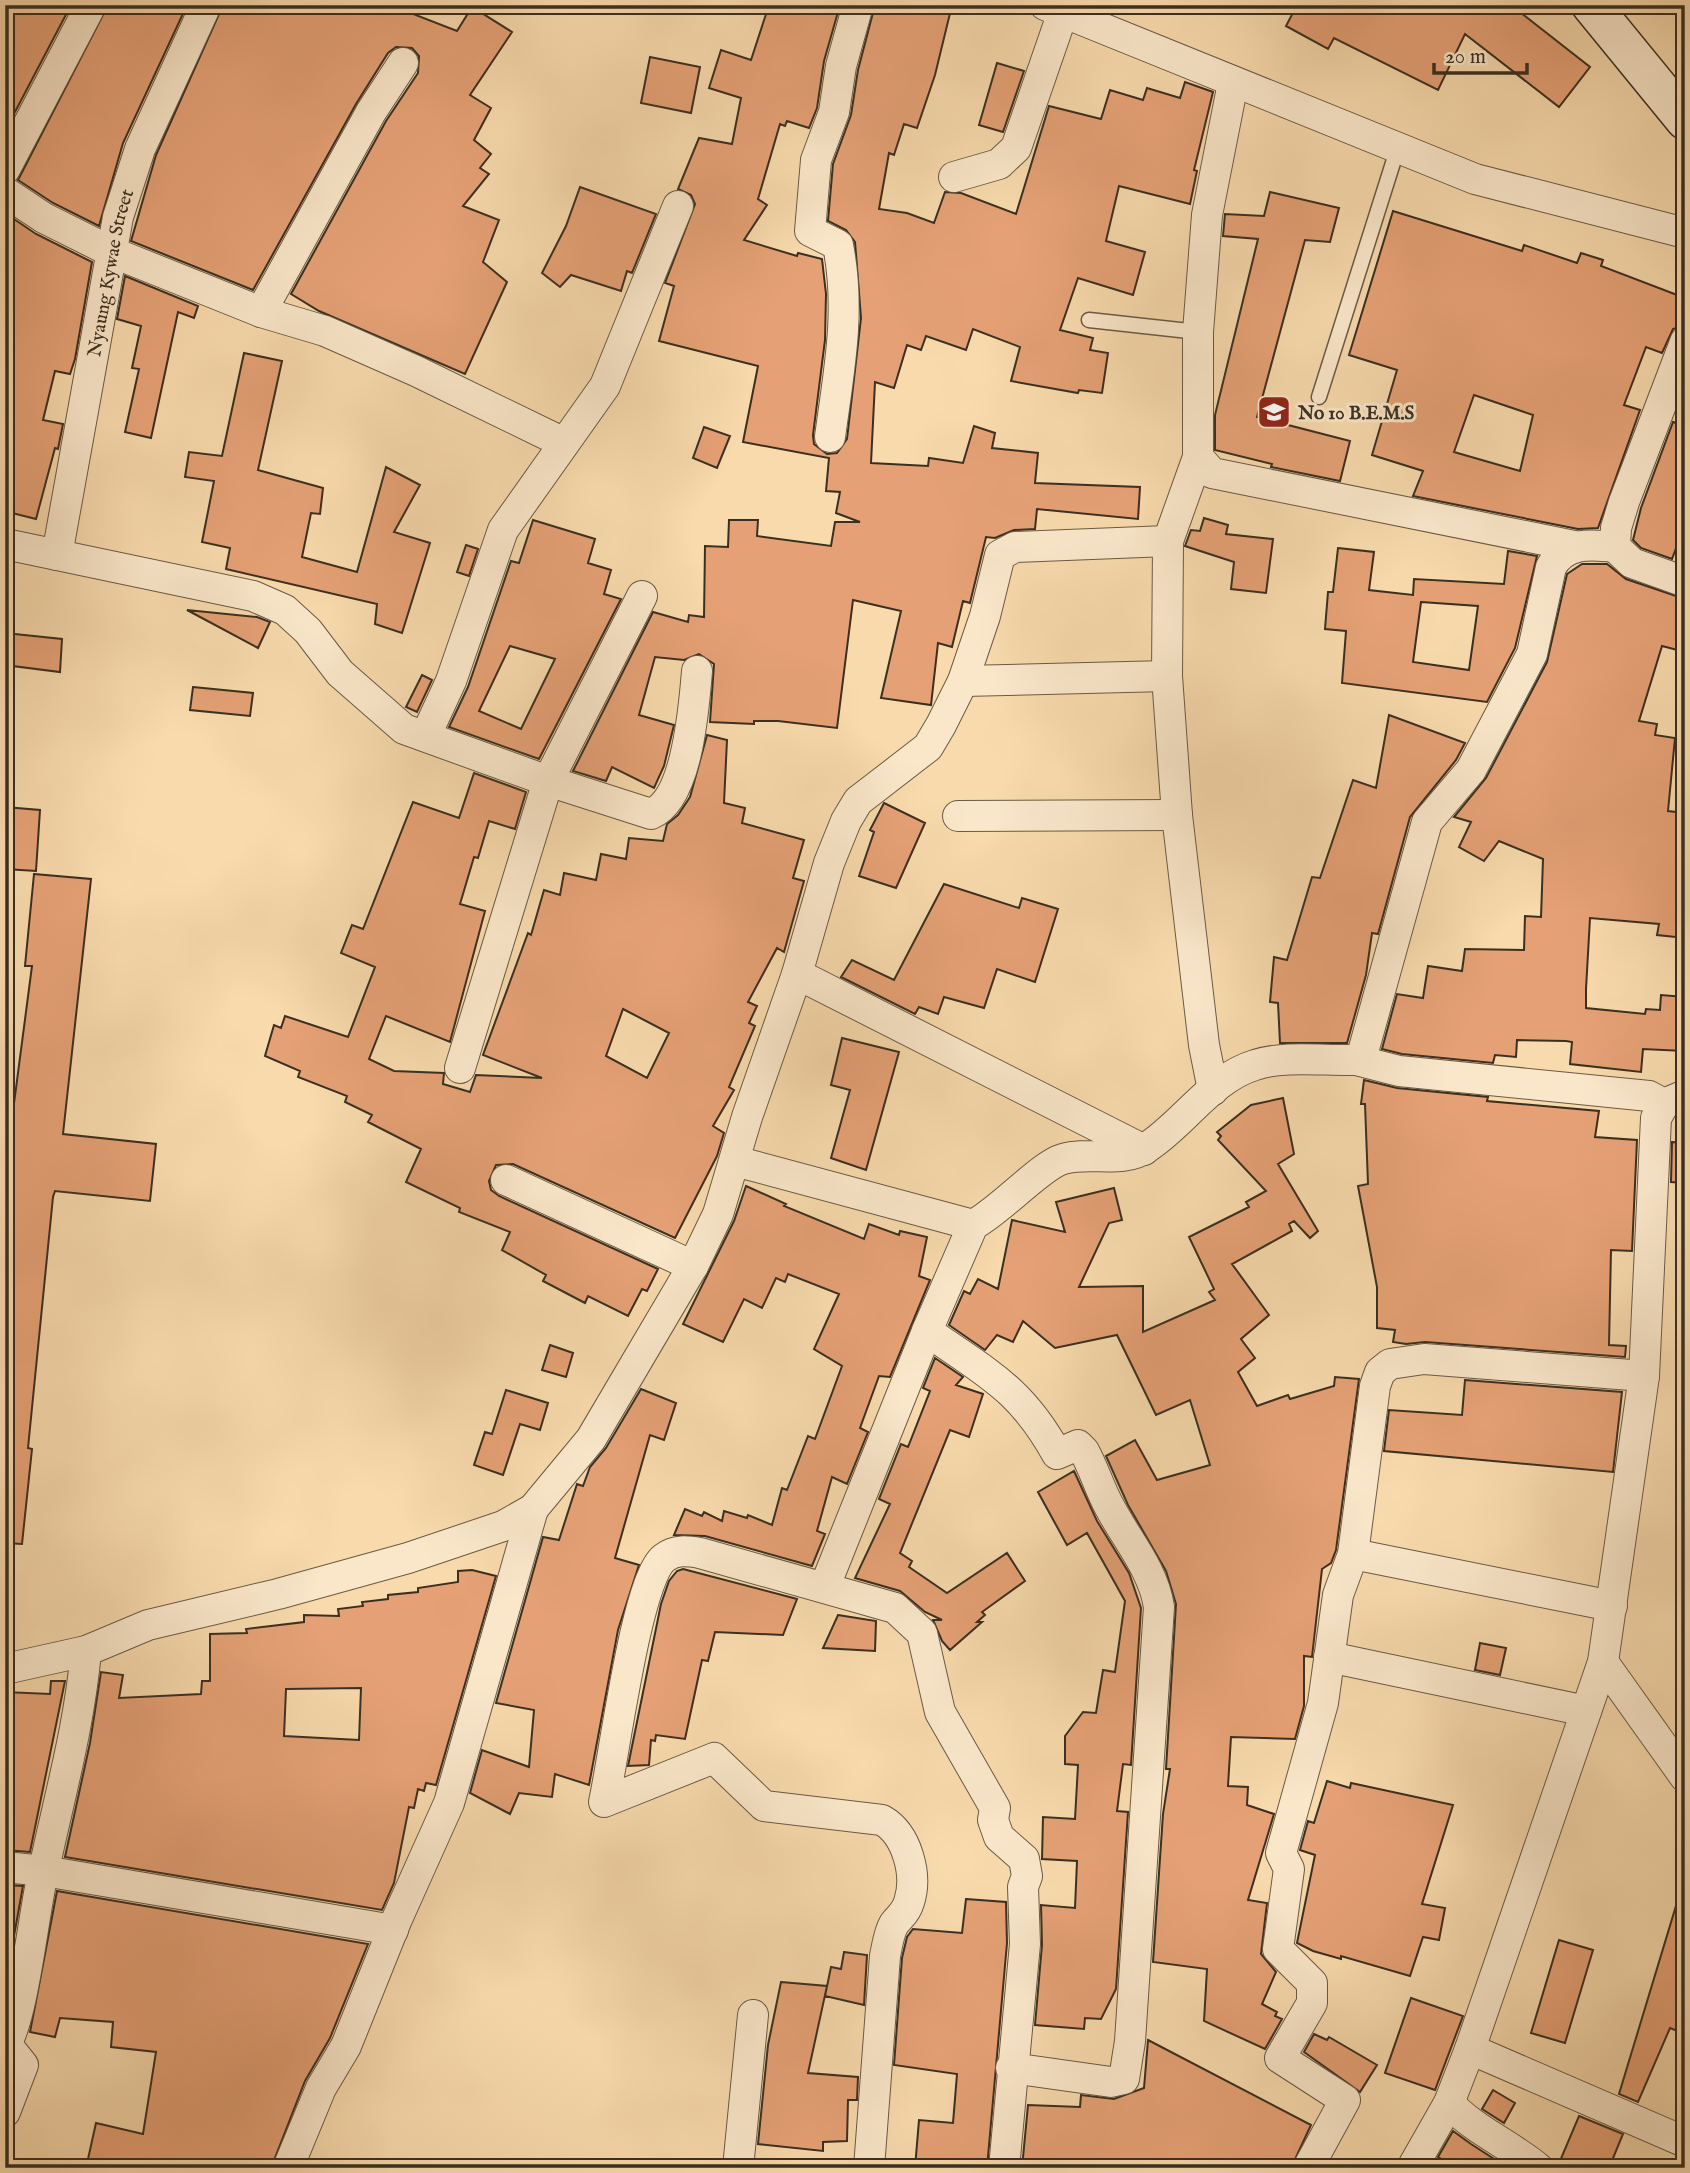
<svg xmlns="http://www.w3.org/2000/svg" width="1690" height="2173" viewBox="0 0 1690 2173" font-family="'IM FELL English',serif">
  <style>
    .building { fill: #e5a175; stroke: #3a2f21; stroke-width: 2; fill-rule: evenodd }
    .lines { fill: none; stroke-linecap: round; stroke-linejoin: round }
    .service-casing { stroke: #6a5a44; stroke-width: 17 }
    .minor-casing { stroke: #6a5a44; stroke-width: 32 }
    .secondary-casing { stroke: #3a2f21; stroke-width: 41 }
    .service { stroke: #fae7ca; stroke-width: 14 }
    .minor { stroke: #fae7ca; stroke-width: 30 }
    .secondary { stroke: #fae7ca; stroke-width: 38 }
    .labels { text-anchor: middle; stroke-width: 6; stroke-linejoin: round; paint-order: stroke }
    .street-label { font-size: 19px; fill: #3a2f21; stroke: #fae7ca }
    .poi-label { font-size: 19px; font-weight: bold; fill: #3a2f21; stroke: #fae7ca; text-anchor: start }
  </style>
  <rect width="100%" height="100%" fill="#f8daad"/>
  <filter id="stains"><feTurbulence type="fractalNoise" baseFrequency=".00286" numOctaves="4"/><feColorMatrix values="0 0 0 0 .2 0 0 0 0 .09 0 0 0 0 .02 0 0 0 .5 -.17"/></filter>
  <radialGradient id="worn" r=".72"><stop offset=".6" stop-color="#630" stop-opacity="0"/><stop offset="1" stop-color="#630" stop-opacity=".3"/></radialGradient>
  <path class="building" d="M5 5H71L5 131Z
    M108 5H187L123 143 99 226 53 203 18 180Z
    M223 5H416L413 14 457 31 472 7 512 32 470 95 491 108 474 140 491 154 480 168 489 174 463 206 499 220 483 262 507 282 465 374 319 311 291 294 386 121 418 73 419 56 412 48 396 47 388 53 356 104 253 290 131 241 156 155Z
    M769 5H840L824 61 817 108 809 128 787 121 785 126 780 124 758 199 767 205 744 240 797 256 798 253 822 259 826 294 825 340 813 435 814 444 827 454 837 453 847 439 861 318 855 242 846 230 828 221 833 164 851 115 858 70 875 5H952L935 75 917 128 904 124 894 155 889 153 879 209 907 213 934 223 945 192 961 193 1016 214 1049 106 1101 119 1110 90 1143 100 1147 88 1180 98 1185 82 1213 92 1194 170 1197 171 1190 204 1119 186 1106 241 1145 252 1133 295 1078 278 1060 330 1093 338 1090 350 1108 353 1102 393 1079 390 1078 393 1011 381 1020 347 973 329 966 350 926 336 921 350 907 345 894 388 875 382 871 463 928 466 929 458 963 463 974 426 995 433 992 448 1038 453 1035 483 1140 487 1138 519 1037 509 1035 529 1014 530 995 538 986 537 970 603 963 601 952 647 938 643 931 705 881 698 901 611 853 600 837 728 778 721H754V724L710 722 714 664 699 654 684 660 655 657 639 715 674 725 664 766 654 788 612 767 606 781 573 771 653 612 688 622 689 615 704 617 705 546 728 547 729 520H758L757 536 831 546 835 522H860L836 513 840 492 826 491 829 458 743 442 758 366 659 341 674 286 665 283 695 204 691 195 678 189 699 138 732 144 741 98 709 88 721 50 751 60Z
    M1297 5H1511L1590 67 1559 107 1465 34 1438 90 1334 38 1328 49 1286 26Z
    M650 57 700 67 691 113 641 103Z
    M997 63 1024 71 1003 132 979 125Z
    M580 187 656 214 632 273 627 271 621 291 571 275 560 287 542 273 566 226Z
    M1270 192 1339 208 1330 242 1305 240 1257 417 1350 441 1340 481 1271 467 1272 464 1215 450V415L1258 239 1223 236 1225 214 1264 216Z
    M1393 211 1522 251 1524 245 1577 263 1581 253 1603 260 1601 266 1685 298V325L1673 329 1662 353 1646 347 1624 405 1640 410 1598 528 1578 529 1413 496 1423 471 1372 455 1397 370 1349 355ZM1474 395 1533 415 1520 471 1454 452Z
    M5 213 36 234 92 262 75 359 70 374 55 371 43 420 63 424 58 449 55 448 36 519 8 512 10 499 5 498Z
    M125 276 198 306 194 318 178 312 151 438 125 432 139 369 132 368 141 326 117 319Z
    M244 353 282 361 258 470 323 488 320 514 311 513 302 557 357 572 386 467 420 485 394 532 430 543 402 633 375 624 377 604 226 569 230 548 202 542 214 481 185 477 189 452 222 456Z
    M1673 422 1685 426V524L1672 559 1641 548 1633 540 1641 508Z
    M704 427 730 436 717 468 693 458Z
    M1204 518 1228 525 1226 534 1273 539 1266 593 1231 589 1234 562 1185 546 1191 530 1200 531Z
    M533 520 595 539 588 563 611 570 604 594 621 599 539 759 449 727 468 687 511 561 519 563ZM510 646 555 659 521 729 479 711Z
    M466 545 478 549 469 576 457 572Z
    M1338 548 1374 552 1369 590 1413 595 1414 579 1504 584 1508 551 1537 556 1515 648 1487 702 1342 683 1346 631 1325 629 1328 592H1333ZM1421 602 1478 606 1469 670 1413 662Z
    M1582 564H1607L1626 579 1685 599V652L1662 646 1639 721 1657 724 1655 735 1675 738 1668 811 1685 813V938L1657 935 1659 924 1590 918 1586 989V1008L1645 1014 1646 1009 1660 1010 1661 995 1685 997 1684 1051 1643 1049 1641 1072 1570 1064 1572 1042 1566 1041 1517 1040 1516 1057 1495 1055 1493 1063 1402 1054 1382 1049 1397 994 1423 998 1428 966 1462 971 1465 949 1524 950 1525 916 1541 917 1543 859 1499 841 1484 861 1459 847 1471 822 1454 817 1486 778 1547 662 1567 574Z
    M187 610 257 617 270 622 258 648Z
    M5 633 62 639 60 672 5 665Z
    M422 675 432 680 417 712 406 707Z
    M193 687 253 693 250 716 190 710Z
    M1389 715 1465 743 1456 760 1410 817 1378 934 1372 933 1366 975 1347 1043H1280L1278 1003 1270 1002 1274 957 1287 960 1312 877 1320 878 1353 780 1376 788Z
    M707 735 727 740 724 803 745 808 742 823 804 840 793 878 804 881 784 952 777 948 748 1002 757 1006 749 1023 755 1026 729 1087 734 1090 713 1126 724 1133 717 1156 675 1238 513 1164 496 1165 489 1181 491 1190 499 1196 658 1269 647 1291 642 1289 628 1316 588 1296 585 1303 543 1281 546 1275 502 1250 510 1232 459 1212 460 1208 406 1182 421 1149 368 1122 372 1115 345 1102 347 1096 298 1077 300 1071 265 1056 274 1025 281 1028 285 1016 348 1037 375 967 341 953 352 925 363 929 413 802 459 818 474 773 526 792 515 829 489 821 478 858 474 857 460 904 485 911 450 1042 386 1016 369 1059 394 1071 444 1073 443 1084 470 1092 476 1075 542 1078 483 1055 528 933 531 935 544 890 560 895 564 873 596 880 601 854 626 859 629 838 663 841 667 824 678 815 690 797ZM623 1009 669 1033 647 1078 606 1056Z
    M884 803 925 823 896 888 859 876 874 832 870 830Z
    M5 807 40 810 36 871 5 869Z
    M34 874 91 879 63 1134 156 1144 150 1201 55 1191 53 1197 28 1448 32 1449 22 1544 5 1543V1172L32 966H25Z
    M944 884 1019 908 1022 898 1058 909 1035 982 997 969 984 1008 944 997 938 1014 919 1007 915 1014 841 977 852 960 894 980Z
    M842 1038 899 1052 866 1170 831 1158 850 1090 831 1085Z
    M1364 1080 1397 1088 1488 1097 1487 1101 1599 1111 1595 1137 1637 1140 1632 1251 1611 1250 1609 1345 1626 1346 1625 1357 1425 1342 1406 1344 1393 1342 1395 1330 1377 1328V1287L1358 1186 1368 1184 1365 1104H1361Z
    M1283 1098 1294 1154 1278 1164 1318 1231 1310 1238 1294 1221 1289 1224 1292 1231 1232 1264 1269 1315 1241 1339 1255 1358 1238 1372 1257 1406 1288 1395 1290 1399 1334 1386 1335 1377 1359 1379 1336 1550 1331 1563 1322 1569 1312 1657 1304 1656V1706L1295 1739 1231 1737 1228 1786 1248 1787 1247 1805 1274 1814 1248 1900 1267 1903 1261 1954 1276 1972 1262 2004 1277 2012 1275 2016 1282 2019 1265 2049 1204 2021 1207 1969 1153 1962 1163 1814 1170 1769H1166L1176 1604 1166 1571 1128 1505 1106 1456 1135 1440 1157 1480 1210 1465 1190 1400 1156 1415 1117 1335 1055 1348 1023 1321 1013 1342 997 1335 985 1350 949 1325 964 1291 970 1294 978 1279 998 1289 1012 1220 1065 1232 1056 1202 1114 1188 1122 1220 1109 1223 1079 1287 1143 1286V1332L1215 1300 1209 1292 1214 1289 1189 1237 1249 1207 1246 1202 1266 1191 1218 1140 1221 1136 1217 1132 1251 1105Z
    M1672 1142 1685 1143V1183L1671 1182Z
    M746 1186 786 1204 784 1206 864 1239 869 1224 899 1235 900 1231 927 1237 919 1276 930 1280 890 1377 879 1376 860 1428 868 1432 847 1484 832 1477 817 1531 825 1534 812 1566 705 1536 674 1535 685 1509 702 1516 704 1512 722 1521 724 1511 747 1518 748 1515 772 1525 782 1488 787 1490 808 1436 815 1439 842 1366 814 1349 839 1294 788 1274 785 1282 776 1278 762 1308 744 1299 723 1342 683 1324 734 1221Z
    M550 1345 573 1353 566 1377 542 1370Z
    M935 1358 963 1377 956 1385 983 1394 969 1437 950 1430 900 1553 912 1561 909 1567 947 1593 1007 1553 1025 1581 982 1612 985 1615 977 1622H982L950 1650 942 1641 933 1620H942L925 1612 900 1591 855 1578 890 1504 879 1499 901 1444 908 1447 930 1391 923 1388Z
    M1465 1380 1622 1392 1613 1472 1384 1451 1389 1410 1462 1415Z
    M641 1389 676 1403 664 1440 650 1435 615 1558 639 1565 618 1630 589 1785 555 1774 552 1797 519 1793 510 1814 470 1793 482 1750 529 1767 534 1710 496 1703 543 1537 559 1540 577 1484 583 1486 590 1467 606 1448Z
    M506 1390 548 1403 540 1430 520 1424 503 1475 474 1465 485 1432 492 1434Z
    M1074 1471 1097 1521 1129 1573 1141 1608 1131 1765 1123 1764 1117 1811 1128 1812 1116 1989 1101 2019 1085 2018 1084 2029 1035 2025 1042 1945 1041 1905 1075 1908 1077 1861 1042 1859 1043 1817 1075 1819 1078 1765 1065 1764V1736L1083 1712 1096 1713 1103 1670 1115 1672 1125 1601 1087 1533 1067 1545 1038 1492Z
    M683 1569 797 1599 783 1635 715 1632 708 1661 702 1660 685 1739 656 1735 655 1741 651 1740 649 1765 628 1766 661 1604 669 1581 677 1571Z
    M472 1570 496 1576 436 1785 426 1783 424 1791 418 1789 414 1808 409 1807 394 1883 382 1910 65 1857 90 1743 101 1672 123 1675 119 1698 201 1694 202 1681H210V1634L247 1633 246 1629 304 1622V1615L339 1616 338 1609 363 1606 362 1602 388 1599V1595L418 1592V1588L458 1582V1571ZM361 1688 359 1740 284 1736 286 1689Z
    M838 1615 876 1621 875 1651 823 1648Z
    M1480 1643 1506 1648 1500 1675 1475 1670Z
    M51 1681H65L30 1852 5 1850V1692L50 1694Z
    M1327 1781 1350 1788 1351 1783 1453 1805 1422 1904 1445 1908 1439 1940 1423 1937 1410 1976 1341 1956V1959L1313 1951 1297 1943 1315 1855 1300 1850 1308 1821 1314 1823Z
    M5 1885 23 1886 5 1986Z
    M57 1891 368 1944 330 2038 305 2081 271 2168H86L96 2123 143 2134 156 2052 111 2047 113 2022 60 2018 55 2037 30 2032Z
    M1679 1896 1685 1897V2034L1670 2028 1638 2102 1619 2094Z
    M966 1899 1006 1902 1007 1943 987 2168H915L919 2120 953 2123 957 2074 894 2065 902 1958 907 1937 913 1929 962 1933Z
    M1559 1940 1593 1950 1565 2043 1531 2033Z
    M844 1952 867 1955 864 2005 825 1996 831 1967 841 1969Z
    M781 1982 827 1986 808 2073 858 2077 857 2100H848L847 2141 823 2142V2151L758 2144 768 2045Z
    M1411 1998 1463 2016 1435 2090 1385 2073Z
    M1314 2034 1327 2040 1329 2037 1377 2065 1360 2092 1304 2052Z
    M1148 2040 1311 2125 1291 2168H1022L1028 2105 1080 2107 1081 2095 1114 2099 1144 2088Z
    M1493 2090 1515 2103 1504 2123 1482 2109Z
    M1579 2116 1623 2134 1609 2168H1557Z
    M1453 2131 1471 2144 1508 2168H1457L1438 2157Z"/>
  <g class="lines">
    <defs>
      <path id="service" d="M1089 320 1198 332
        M1319 397 1398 147"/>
      <g id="minor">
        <path d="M1045 5 1475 179 1685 233"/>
        <path d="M1233 83 1207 215 1198 332V457L1212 473 1574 546"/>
        <path d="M5 169 91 5"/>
        <path d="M954 177 999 164 1016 148 1063 12"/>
        <path d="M5 192 44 218 114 253 261 312 325 331 416 371 564 443"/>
        <path d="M261 312 371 112 403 63"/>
        <path d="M1685 342 1624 502 1616 528 1615 547 1632 563 1685 582"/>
        <path d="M830 437C839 370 851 312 838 245L810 231 816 160 834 112 841 66 858 5"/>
        <path d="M1198 457 1168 541 1167 676 1177 815 1204 1045 1213 1090"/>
        <path d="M5 544 253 596 285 610 308 631 340 673 404 729 548 781 651 814C688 799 694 706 697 671"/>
        <path id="s1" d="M57 555 118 217 140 149 206 5"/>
        <path d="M963 681 1167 676"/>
        <path d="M426 735 451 681 503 530 605 386 678 206"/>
        <path d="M958 816 1177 815"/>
        <path d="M797 974 1144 1150"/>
        <path d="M1356 1060 1399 1071 1649 1096 1664 1104"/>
        <path d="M460 1068 548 781 642 596"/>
        <path d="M735 1161 973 1225"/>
        <path d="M506 1180 693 1266"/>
        <path d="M927 1331C986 1373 1020 1387 1057 1454L1078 1445 1084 1451C1093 1467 1098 1484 1106 1500 1123 1536 1153 1567 1159 1607L1130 2041 1124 2079 1111 2082 1011 2068"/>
        <path d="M1353 1554 1612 1606"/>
        <path d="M825 1586 927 1331 973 1225C1000 1211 1041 1165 1063 1159 1090 1151 1121 1164 1146 1148 1183 1125 1211 1078 1255 1065 1285 1055 1324 1061 1356 1060L1363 1052 1427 822 1471 770 1532 654 1551 567C1565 542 1590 544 1615 547"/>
        <path d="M1329 1657 1586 1711"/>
        <path d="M1603 1662 1685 1777"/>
        <path d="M5 1669 86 1651 148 1625 278 1594 408 1558 503 1526 533 1509 591 1439 693 1266 718 1214 747 1117 797 974 829 863 846 821 858 801 928 747 941 725 963 681 985 616 1000 555 1015 547 1168 541"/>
        <path d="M5 1867 44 1871 393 1930"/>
        <path d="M5 2045C21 2027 34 1915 41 1883 57 1805 79 1731 86 1651"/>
        <path d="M1470 2049 1685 2142"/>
        <path d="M1449 2103C1474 2130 1509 2144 1538 2168"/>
        <path d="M5 2112 23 2065 7 2045"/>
        <path d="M288 2168 321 2088 346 2046 397 1919 449 1803 533 1509"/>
        <path d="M738 2168 753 2015"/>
        <path d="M869 2168 885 1956C887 1946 889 1932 894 1924 900 1916 906 1913 909 1902 918 1875 907 1834 882 1820L764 1806 714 1758 604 1802C614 1758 636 1580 664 1558 675 1549 688 1551 700 1553L895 1608 922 1633 940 1712 995 1808 993 1820 999 1837 1024 1859 1027 1876 1023 1887 1025 1944 1004 2168"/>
        <path d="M1308 2168 1345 2100 1280 2058 1312 2003V1983L1278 1949 1289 1869 1281 1853 1323 1703 1338 1595 1353 1554 1375 1386 1380 1372 1390 1364 1424 1359 1644 1376"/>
        <path d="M1412 2168 1449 2103 1470 2049 1603 1662 1644 1376 1656 1118 1664 1104 1685 1095"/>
      </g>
      <path id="secondary" d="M1591 5 1685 120"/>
    </defs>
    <use href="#service" class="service-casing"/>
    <use href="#minor" class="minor-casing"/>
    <use href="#secondary" class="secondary-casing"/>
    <use href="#service" class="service"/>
    <use href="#minor" class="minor"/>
    <use href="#secondary" class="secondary"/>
  </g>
  <defs>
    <symbol id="school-square" viewBox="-11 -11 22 22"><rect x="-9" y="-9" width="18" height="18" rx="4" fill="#8f2418" stroke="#fae7ca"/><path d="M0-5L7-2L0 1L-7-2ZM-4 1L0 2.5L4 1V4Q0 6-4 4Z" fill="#fff"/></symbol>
  </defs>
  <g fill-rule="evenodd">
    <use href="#school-square" x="1255" y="393" width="38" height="38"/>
  </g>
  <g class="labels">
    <g class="street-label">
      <text dy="7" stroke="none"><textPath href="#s1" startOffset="287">Nyaung Kywae Street</textPath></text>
    </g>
    <g class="poi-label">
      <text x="1298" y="419">No 10 B.E.M.S</text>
    </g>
  </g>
  <rect width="1690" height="2173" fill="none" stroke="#f8daad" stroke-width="28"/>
  <rect x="7" y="7" width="1676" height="2159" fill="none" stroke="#3a2f21" stroke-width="3.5"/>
  <rect x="14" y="14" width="1662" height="2145" fill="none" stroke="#3a2f21" stroke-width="2"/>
  <path d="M1434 63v10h93v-10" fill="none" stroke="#3a2f21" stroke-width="3.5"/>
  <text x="1445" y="63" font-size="21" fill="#3a2f21" stroke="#fae7ca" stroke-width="5" paint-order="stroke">20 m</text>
  <rect width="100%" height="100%" filter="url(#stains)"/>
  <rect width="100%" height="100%" fill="url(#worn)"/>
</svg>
